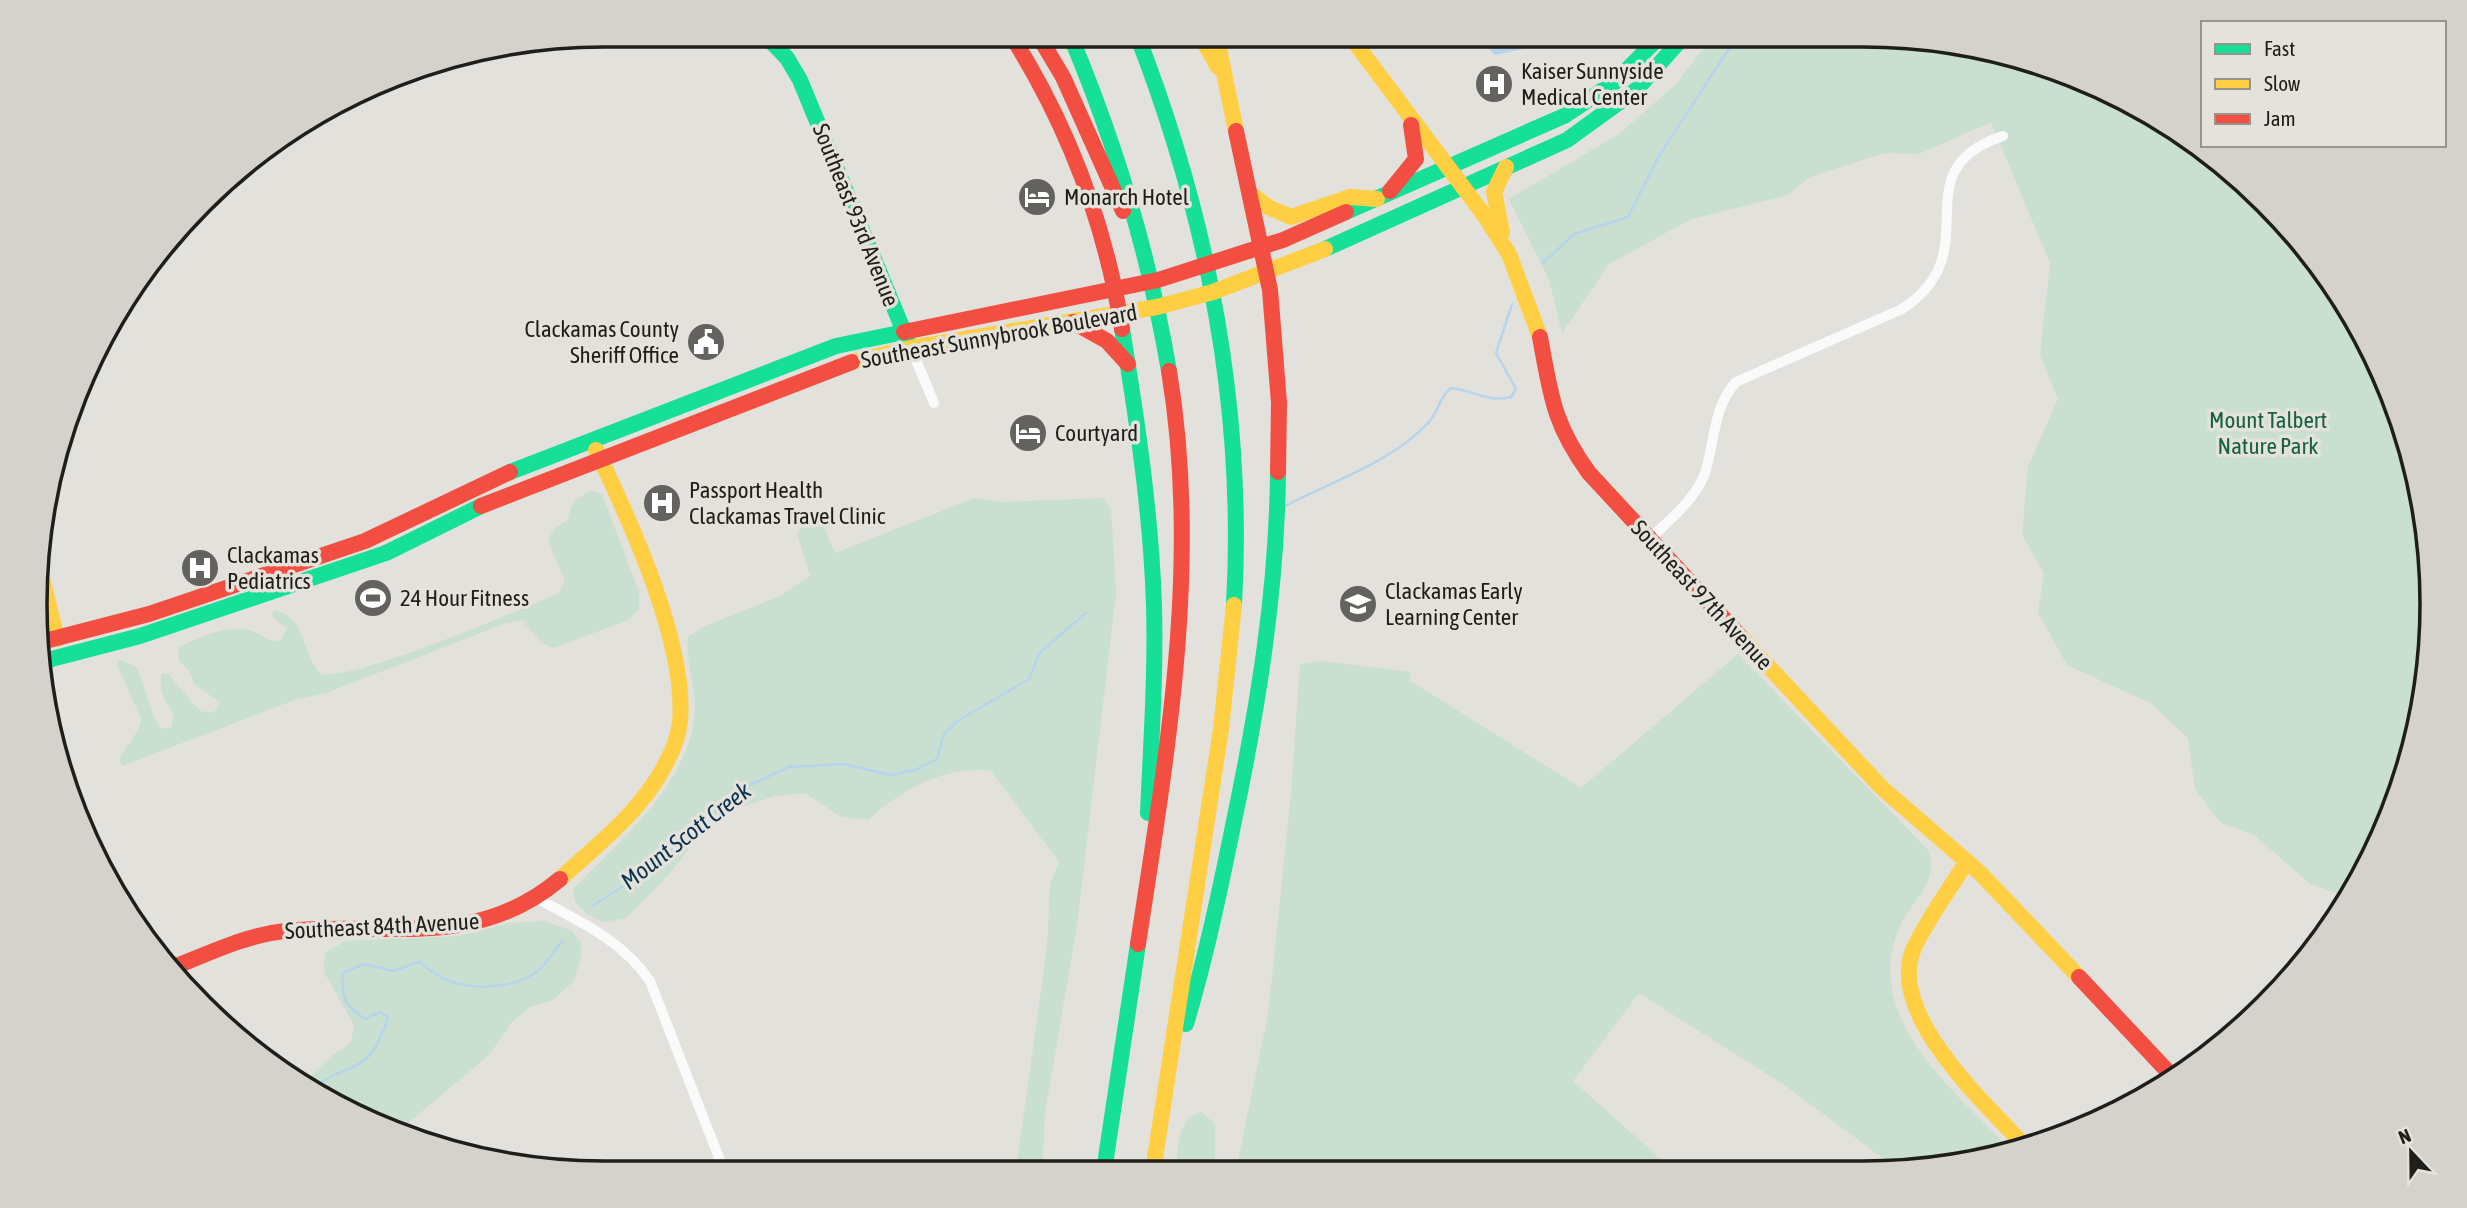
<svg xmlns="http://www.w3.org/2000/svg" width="2467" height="1208" viewBox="0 0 2467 1208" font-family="'Asap Condensed',sans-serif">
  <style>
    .green { fill: #c9dfcf }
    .water { fill: #b7d4ee }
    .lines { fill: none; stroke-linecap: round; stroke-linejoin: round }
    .stream { stroke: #b7d4ee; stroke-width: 2.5 }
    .street { stroke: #fbfafa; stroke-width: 10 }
    .fast { stroke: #16e098; stroke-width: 16 }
    .slow { stroke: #ffcf43; stroke-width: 16 }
    .jam { stroke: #f24e42; stroke-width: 16 }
    .labels { text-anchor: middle; stroke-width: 7; stroke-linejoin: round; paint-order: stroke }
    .poi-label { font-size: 23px; fill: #1e1e1b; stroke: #e4e2da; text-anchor: start }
    .street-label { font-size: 23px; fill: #1e1e1b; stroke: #e4e2da }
    .park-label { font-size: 23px; fill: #15633e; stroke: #e4e2da }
    .water-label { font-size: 24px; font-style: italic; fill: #093150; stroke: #e4e2da }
    .rim { fill: none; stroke: #1e1e1b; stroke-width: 3.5 }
  </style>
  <rect width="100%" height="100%" fill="#e2e1dc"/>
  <path class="green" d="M1714 35C1837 35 1965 30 2081 79 2253 151 2382 311 2421 492 2433 547 2432 606 2426 661 2425 679 2424 698 2421 715 2416 741 2398 803 2387 825 2374 849 2359 872 2346 896L2310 884 2254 835 2221 823 2195 789 2188 738 2150 703 2067 665 2038 612 2044 573 2022 535 2028 467 2058 399 2040 355 2050 263 1991 122 1919 154 1884 153 1810 177 1788 195 1691 219 1609 264 1562 333 1549 280 1509 199 1619 134 1675 85Z
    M590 491 602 494 639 592V609L628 620 554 648 542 643 522 620 506 623 326 693 297 699 122 766 119 760C125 747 140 732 141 719L117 664 120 660 137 667 154 718 162 729 171 727 174 715C166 702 157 689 162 674H168L200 711 213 713 221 703 194 684 190 672 178 659 179 647C200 637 231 622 254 632 265 636 267 642 280 641L287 629 272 616 274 610C308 616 300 654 321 674 356 681 518 610 558 594L565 581 548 541 553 530 567 520 573 502Z
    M975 498 1003 502 1103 498 1111 509 1116 593 1077 925 1045 1113 1042 1171H1016L1047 947 1050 884 1059 862 990 770C943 767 902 789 868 820L841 817 805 793 775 796 738 808 711 822 664 880 626 918 603 922 586 914 575 901 573 889C620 840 694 781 695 706 695 683 685 661 688 637L701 628 780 596 810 576 797 534C805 523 809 518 822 523L835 553Z
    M1738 654 1927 849C1942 879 1913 899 1901 924 1889 949 1887 976 1895 1002 1913 1061 1969 1105 2009 1149L1938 1168H1896L1786 1086 1639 993 1573 1081 1672 1169 1236 1171 1268 1015 1291 795 1300 664 1321 661 1411 672 1409 680 1581 788Z
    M544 921 572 931 581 943V956L574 981 553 1000 530 1007 511 1023 489 1055 396 1133 302 1085 331 1056 351 1043 354 1025 324 972 325 953 345 941 459 936 510 923Z
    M1202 1112 1215 1124V1171H1175C1179 1149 1176 1117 1202 1112Z"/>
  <path class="water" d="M1485 35H1523L1525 40 1523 49 1495 55 1490 50Z"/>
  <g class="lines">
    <path class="stream" d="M1543 263 1574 234 1628 217 1659 156 1738 35
      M1287 505C1333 481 1392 462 1428 423 1438 413 1439 397 1451 388 1473 390 1488 403 1511 397L1516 389 1496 353 1512 304
      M592 906 649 870 739 790 789 767 844 764 890 775 915 770 937 759 944 734 959 720 1029 679 1040 652 1086 613
      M314 1091 315 1086C358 1058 369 1075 388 1017L380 1012 365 1019C345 1006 341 997 343 973L364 964 393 971 419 962C427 968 437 976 447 980 473 991 521 989 542 967 549 959 555 949 563 941"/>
    <path class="street" d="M911 348 934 403
      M1650 539C1670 519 1695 500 1705 473 1715 441 1713 407 1736 382L1902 309C1992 251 1898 171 2003 136
      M536 898C579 921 622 940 650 981L725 1173"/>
    <path class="fast" d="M765 35 787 58 800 80 907 339
      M1070 35C1116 144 1149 254 1169 371
      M1137 35C1208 218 1245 409 1234 605
      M1346 212 1564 116 1615 82 1661 35
      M1325 249 1567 140 1636 90 1685 35
      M1122 329C1137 420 1151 513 1154 605 1156 674 1151 744 1148 813
      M510 472 836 346 904 332
      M40 662 140 636 386 553 481 506
      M1186 1024C1206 957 1220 890 1234 821 1258 707 1277 590 1278 472
      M1104 1171 1138 944"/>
    <path class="slow" d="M1200 35 1218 67
      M1216 35 1236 131
      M1349 35 1484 215 1509 254 1540 337
      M1252 195 1268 207 1291 217 1350 197 1377 199
      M1502 232 1494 192 1506 167
      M852 362 911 348 1157 307 1213 292 1325 249
      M43 582 57 639
      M1739 635 1882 788 1980 873 2079 977
      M1967 861C1950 889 1928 918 1914 948 1885 1013 1985 1103 2024 1145
      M560 879C596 846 641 811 664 767 672 753 678 737 680 722 687 644 630 520 596 450
      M1153 1171 1221 729 1234 605"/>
    <path class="jam" d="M1011 35C1069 127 1105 222 1122 329
      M1038 35 1063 77 1123 211
      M1236 131 1270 290 1279 403 1278 472
      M1390 191 1416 159 1411 125
      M1073 322 1107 341 1128 364
      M904 332 1158 280 1283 240 1346 212
      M1540 337C1551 396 1553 423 1589 473L1739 635
      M481 506 852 362
      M41 642 149 614 365 541 510 472
      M1138 944C1167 753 1201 563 1169 371
      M174 967C210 953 246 935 285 931 386 921 474 951 560 879
      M2079 977 2173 1077"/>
  </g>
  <defs>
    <symbol id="hospital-disc" viewBox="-11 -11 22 22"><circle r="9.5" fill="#63625f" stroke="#e4e2da"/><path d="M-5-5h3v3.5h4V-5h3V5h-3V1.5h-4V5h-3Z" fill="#fff"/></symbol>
    <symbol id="hotel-disc" viewBox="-11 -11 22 22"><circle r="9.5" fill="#63625f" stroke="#e4e2da"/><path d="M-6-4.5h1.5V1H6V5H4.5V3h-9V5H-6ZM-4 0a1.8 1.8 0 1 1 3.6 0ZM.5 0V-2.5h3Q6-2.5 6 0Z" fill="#fff"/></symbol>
    <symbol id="civic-disc" viewBox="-11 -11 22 22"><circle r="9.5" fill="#63625f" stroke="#e4e2da"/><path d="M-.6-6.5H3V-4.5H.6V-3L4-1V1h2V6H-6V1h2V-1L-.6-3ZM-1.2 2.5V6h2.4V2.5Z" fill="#fff"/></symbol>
    <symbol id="stadium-disc" viewBox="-11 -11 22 22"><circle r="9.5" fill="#63625f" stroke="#e4e2da"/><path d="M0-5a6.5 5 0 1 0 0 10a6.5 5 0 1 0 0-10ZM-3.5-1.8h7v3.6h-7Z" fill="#fff"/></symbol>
    <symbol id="school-disc" viewBox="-11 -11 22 22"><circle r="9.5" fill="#63625f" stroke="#e4e2da"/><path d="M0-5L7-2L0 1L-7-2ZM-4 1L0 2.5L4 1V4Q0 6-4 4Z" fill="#fff"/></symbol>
  </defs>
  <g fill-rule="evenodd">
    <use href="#hospital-disc" x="1472" y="62" width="44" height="44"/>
    <use href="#hotel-disc" x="1015" y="175" width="44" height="44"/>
    <use href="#civic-disc" x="684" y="320" width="44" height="44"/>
    <use href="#hotel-disc" x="1006" y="411" width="44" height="44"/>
    <use href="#hospital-disc" x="640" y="481" width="44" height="44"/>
    <use href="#hospital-disc" x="178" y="546" width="44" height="44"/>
    <use href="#stadium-disc" x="351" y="576" width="44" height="44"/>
    <use href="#school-disc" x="1336" y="582" width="44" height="44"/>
  </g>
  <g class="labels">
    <g class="poi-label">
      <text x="1521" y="79">Kaiser Sunnyside<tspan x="1521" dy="26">Medical Center</tspan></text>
      <text x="1064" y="205">Monarch Hotel</text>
      <text x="679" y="337" text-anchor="end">Clackamas County<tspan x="679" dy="26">Sheriff Office</tspan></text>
      <text x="1055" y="441">Courtyard</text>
      <text x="689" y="498">Passport Health<tspan x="689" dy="26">Clackamas Travel Clinic</tspan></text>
      <text x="227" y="563">Clackamas<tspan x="227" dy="26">Pediatrics</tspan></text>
      <text x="1385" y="599">Clackamas Early<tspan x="1385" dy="26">Learning Center</tspan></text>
      <text x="400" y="606">24 Hour Fitness</text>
    </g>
    <g class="street-label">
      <text transform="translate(856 215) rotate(68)" y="8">Southeast 93rd Avenue</text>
      <text transform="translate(999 336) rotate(-10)" y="8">Southeast Sunnybrook Boulevard</text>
      <text transform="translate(1702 595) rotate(47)" y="8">Southeast 97th Avenue</text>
      <text transform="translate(382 926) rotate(-3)" y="8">Southeast 84th Avenue</text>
    </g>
    <g class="park-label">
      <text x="2268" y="428">Mount Talbert<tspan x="2268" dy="26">Nature Park</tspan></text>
    </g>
    <g class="water-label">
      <text transform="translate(686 836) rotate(-38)" y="8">Mount Scott Creek</text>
    </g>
  </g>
  <path d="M0 0H2467V1208H0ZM604 47H1863A557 557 0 0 1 2420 604V604A557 557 0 0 1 1863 1161H604A557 557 0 0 1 47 604V604A557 557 0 0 1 604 47Z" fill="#d4d2cb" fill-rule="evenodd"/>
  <path class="rim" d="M604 47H1863A557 557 0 0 1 2420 604V604A557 557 0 0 1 1863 1161H604A557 557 0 0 1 47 604V604A557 557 0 0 1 604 47Z"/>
  <rect x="2201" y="21" width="245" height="126" fill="#e4e2da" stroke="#95948e" stroke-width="2"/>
  <rect x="2215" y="44" width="35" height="10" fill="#16e098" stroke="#95948e" stroke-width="2"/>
  <text x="2264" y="56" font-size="21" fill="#1e1e1b">Fast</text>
  <rect x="2215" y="79" width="35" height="10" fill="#ffcf43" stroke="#95948e" stroke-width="2"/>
  <text x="2264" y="91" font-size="21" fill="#1e1e1b">Slow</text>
  <rect x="2215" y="114" width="35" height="10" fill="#f24e42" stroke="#95948e" stroke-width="2"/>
  <text x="2264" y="126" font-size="21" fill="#1e1e1b">Jam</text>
  <g transform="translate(2411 1152) rotate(338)" stroke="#e4e2da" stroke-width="5" paint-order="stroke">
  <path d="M0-5L12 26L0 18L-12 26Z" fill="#1e1e1b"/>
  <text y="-10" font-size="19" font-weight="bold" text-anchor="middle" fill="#1e1e1b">N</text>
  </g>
</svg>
